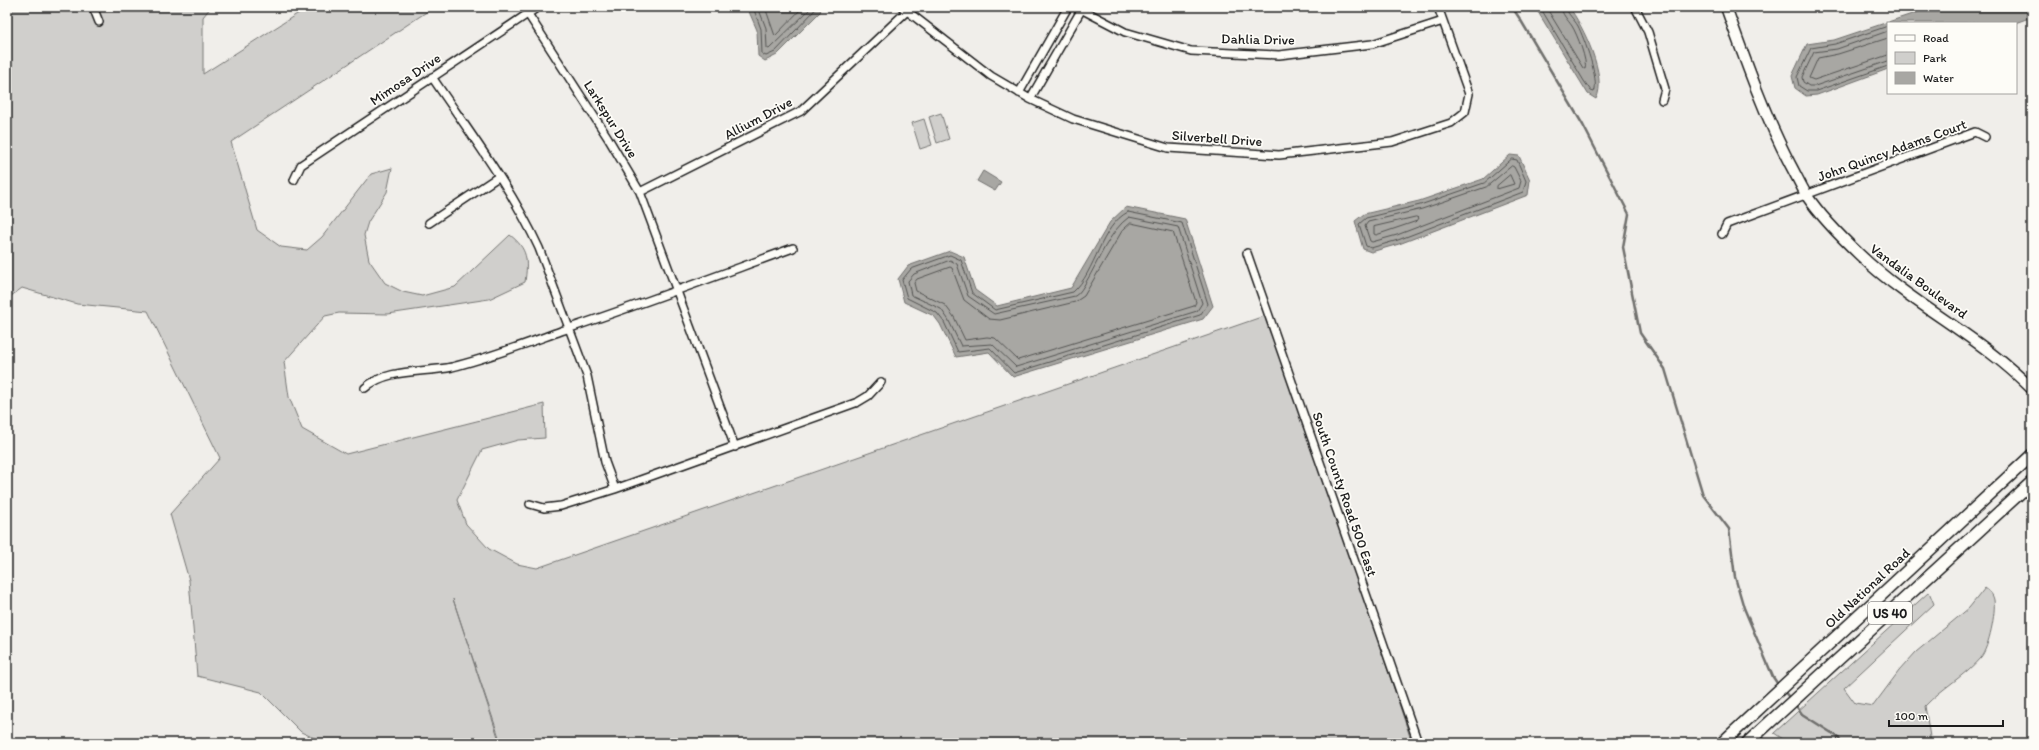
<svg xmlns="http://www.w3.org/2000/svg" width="2039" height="750" viewBox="0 0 2039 750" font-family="Itim,sans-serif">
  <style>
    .green { fill: #d0cfcc; stroke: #767674 }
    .water { fill: #a8a7a3; stroke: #706f6d }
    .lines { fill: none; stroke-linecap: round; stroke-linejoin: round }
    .shore { stroke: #545452; stroke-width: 1 }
    .stream { stroke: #706f6d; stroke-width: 2.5 }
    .street-casing { stroke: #1c1c1c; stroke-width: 10 }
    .secondary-casing { stroke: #1c1c1c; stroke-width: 13 }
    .primary-casing { stroke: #1c1c1c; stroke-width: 14 }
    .street { stroke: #fdfcf7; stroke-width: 7 }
    .secondary { stroke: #fdfcf7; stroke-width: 10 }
    .primary { stroke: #fdfcf7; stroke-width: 11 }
    .labels { text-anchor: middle; stroke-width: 3.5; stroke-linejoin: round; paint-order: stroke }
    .shield { fill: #fdfcf7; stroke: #605f5e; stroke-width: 1 }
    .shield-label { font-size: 13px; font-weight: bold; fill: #1c1c1c }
    .street-label { font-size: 14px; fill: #1c1c1c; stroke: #fdfcf7 }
  </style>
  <rect width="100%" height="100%" fill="#f0eeea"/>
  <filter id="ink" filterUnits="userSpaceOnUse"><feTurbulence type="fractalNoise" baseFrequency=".025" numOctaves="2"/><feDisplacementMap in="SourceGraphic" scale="8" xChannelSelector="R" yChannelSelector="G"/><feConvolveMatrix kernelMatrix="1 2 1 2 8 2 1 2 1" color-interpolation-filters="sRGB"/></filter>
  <g filter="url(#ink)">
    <path class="green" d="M7 7H211L203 17V74L308 7H434L231 142 257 230 281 247 307 250 322 237 371 174 392 168 387 192 368 222 364 235 369 260 385 283 403 292 422 296 455 287 510 235C528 249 528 260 525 282L489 299 388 314 339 313 325 316 284 362 289 397 302 429 346 454 544 404 545 438 518 440 482 450 457 500 466 524 489 549 517 564 537 568 1270 314 1412 743H501L453 599 500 743H325L301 732 261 692 197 676 189 580 170 514 220 458 148 311 77 304 22 288 7 299Z
      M941 113 949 139 937 143 929 117Z
      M924 119 932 145 920 149 912 123Z
      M1985 588C1989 591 1993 594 1994 600 1996 612 1989 647 1981 657 1965 676 1942 688 1925 706L1931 743H1789L1774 733 1929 592 1934 604 1844 688 1855 703 1873 706 1899 671 1916 652 1969 608Z"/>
    <path class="water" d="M747 7H818L821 11 777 55 765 61 758 56 757 30Z
      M1535 7H1569C1583 26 1608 77 1596 99L1588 94Z
      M1933 7H2032V17L2015 23H1888V69L1817 95 1806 96 1795 88 1792 76 1807 44 1834 40Z
      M1510 155 1519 156 1530 180 1528 195 1399 244 1371 252 1363 249 1355 221 1364 214 1419 201 1483 179Z
      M983 171 1001 182 995 191 977 181Z
      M1126 207 1185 219 1213 306 1203 319 1013 377 989 352 956 357 940 324 934 316 904 302 898 279 908 266 950 251 964 257 975 290 997 306 1071 288 1110 222Z"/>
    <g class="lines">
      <path class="shore" d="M753 7 761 29 762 54 766 56 775 52 814 11 815 7
        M758 7 766 28 767 48 769 49 809 10 810 7
        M765 7 775 36 803 7
        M1540 7 1584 81 1591 91 1594 92C1600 81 1584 38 1578 26 1574 19 1567 14 1566 7
        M1546 7 1583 68 1585 69C1588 62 1577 34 1572 26 1568 20 1562 15 1561 7
        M1888 26 1835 44 1811 48 1797 77 1799 86 1807 91H1816L1888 66
        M1888 31 1837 49 1814 52 1802 77 1803 82 1809 86H1815L1888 61
        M1888 38 1838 54 1818 58 1809 78 1814 80 1888 55
        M1512 159 1517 160 1526 181 1523 192 1398 240 1371 248 1366 246 1359 224 1366 218 1420 205 1484 183Z
        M1512 166 1514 167 1521 181 1519 188 1397 235 1372 242 1370 241 1365 226 1368 222 1422 209 1486 187Z
        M1510 175 1514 184 1497 189V186Z
        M1128 212 1182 223 1208 304 1200 315 1014 373 990 348 958 352 944 322 937 313 907 298 902 280 911 269 950 255 961 260 972 293 995 310 1073 292C1096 272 1100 226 1128 212Z
        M1129 217 1178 227 1202 303 1197 311 1016 367 992 344 961 346 948 319 941 309 911 295 908 281 914 274 950 260 957 264 968 296 994 314 1075 296C1080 293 1083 287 1086 282 1099 261 1109 231 1129 217Z
        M1416 217 1419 218 1417 221 1376 235 1374 234V227Z
        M1131 223 1173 232 1196 302 1194 306 1018 360 995 338 987 337 965 340 954 317 945 305 916 291 914 283 917 279 950 267 952 268 964 300 989 319 1000 320 1075 302 1084 296 1122 231Z"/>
      <path class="stream" d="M1512 7 1520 19 1583 125 1629 214 1623 247 1640 333 1665 369 1703 495 1729 529 1735 577 1744 608 1773 677 1779 686
        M1784 691 1788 696
        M1797 707 1802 714 1838 737 1841 743"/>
      <defs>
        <path id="street" d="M93 7 99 22
          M902 7 991 76 1030 99 1073 119 1168 148 1279 155 1392 142 1451 123 1465 112 1469 94 1438 7
          M1077 7 1125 32 1191 51 1279 55 1372 44 1443 21
          M1635 7 1648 32 1665 89 1662 100
          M528 14 608 138 640 192 735 447
          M432 77C469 132 511 187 539 248L587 376 605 462 615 489
          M1019 93 1068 7
          M1030 99 1083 7
          M294 180 301 165 538 7
          M640 192 801 111 907 11
          M429 223 498 177
          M1722 234 1727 224 1975 132 1985 137
          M1247 253 1418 743
          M365 388C387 368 424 373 452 367 489 358 525 344 561 331 639 305 716 276 793 248
          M530 504 544 508 561 506 615 489 858 402 868 396 881 382"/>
        <path id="secondary" d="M1726 7C1745 60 1764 114 1790 164 1796 175 1801 186 1807 196 1822 218 1841 237 1860 255 1912 305 1980 336 2032 389"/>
        <path id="primary" d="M1722 743 2032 455
          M1747 743 2032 482"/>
      </defs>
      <use href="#street" class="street-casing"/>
      <use href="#secondary" class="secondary-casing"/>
      <use href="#primary" class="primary-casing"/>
      <use href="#street" class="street"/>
      <use href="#secondary" class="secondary"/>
      <use href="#primary" class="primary"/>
    </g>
  </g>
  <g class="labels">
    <rect class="shield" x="1868" y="602" width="44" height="22" rx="3"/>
    <g class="shield-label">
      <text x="1890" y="618">US 40</text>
    </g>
    <g class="street-label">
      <text transform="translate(1258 39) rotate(1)" y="5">Dahlia Drive</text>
      <text transform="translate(405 79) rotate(-34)" y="5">Mimosa Drive</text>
      <text transform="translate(758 118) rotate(-28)" y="5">Allium Drive</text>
      <text transform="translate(611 119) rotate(58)" y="5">Larkspur Drive</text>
      <text transform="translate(1217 138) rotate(4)" y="5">Silverbell Drive</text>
      <text transform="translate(1892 150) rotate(-20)" y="5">John Quincy Adams Court</text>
      <text transform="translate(1919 281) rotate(36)" y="5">Vandalia Boulevard</text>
      <text transform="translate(1345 494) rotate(71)" y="5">South County Road 500 East</text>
      <text transform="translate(1867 588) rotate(-43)" y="5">Old National Road</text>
    </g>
  </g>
  <rect width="2039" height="750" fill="none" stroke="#fdfcf7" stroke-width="24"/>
  <rect x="12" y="12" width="2015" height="726" fill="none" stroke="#1c1c1c" stroke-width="1.5" filter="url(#ink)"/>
  <rect x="1887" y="22" width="130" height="72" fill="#fdfcf7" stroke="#a3a29f"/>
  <rect x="1895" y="35" width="20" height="6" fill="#fdfcf7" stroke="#a3a29f"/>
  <text x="1923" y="42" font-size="12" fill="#1c1c1c">Road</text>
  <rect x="1895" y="52" width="20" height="12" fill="#d0cfcc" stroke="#a3a29f"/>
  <text x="1923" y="62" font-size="12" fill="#1c1c1c">Park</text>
  <rect x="1895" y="72" width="20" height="12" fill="#a8a7a3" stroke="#a3a29f"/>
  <text x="1923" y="82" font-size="12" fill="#1c1c1c">Water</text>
  <path d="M1889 720v6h114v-6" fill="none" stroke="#1c1c1c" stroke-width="2"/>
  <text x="1895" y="720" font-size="12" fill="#1c1c1c" stroke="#fdfcf7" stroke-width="3" paint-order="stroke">100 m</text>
</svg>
